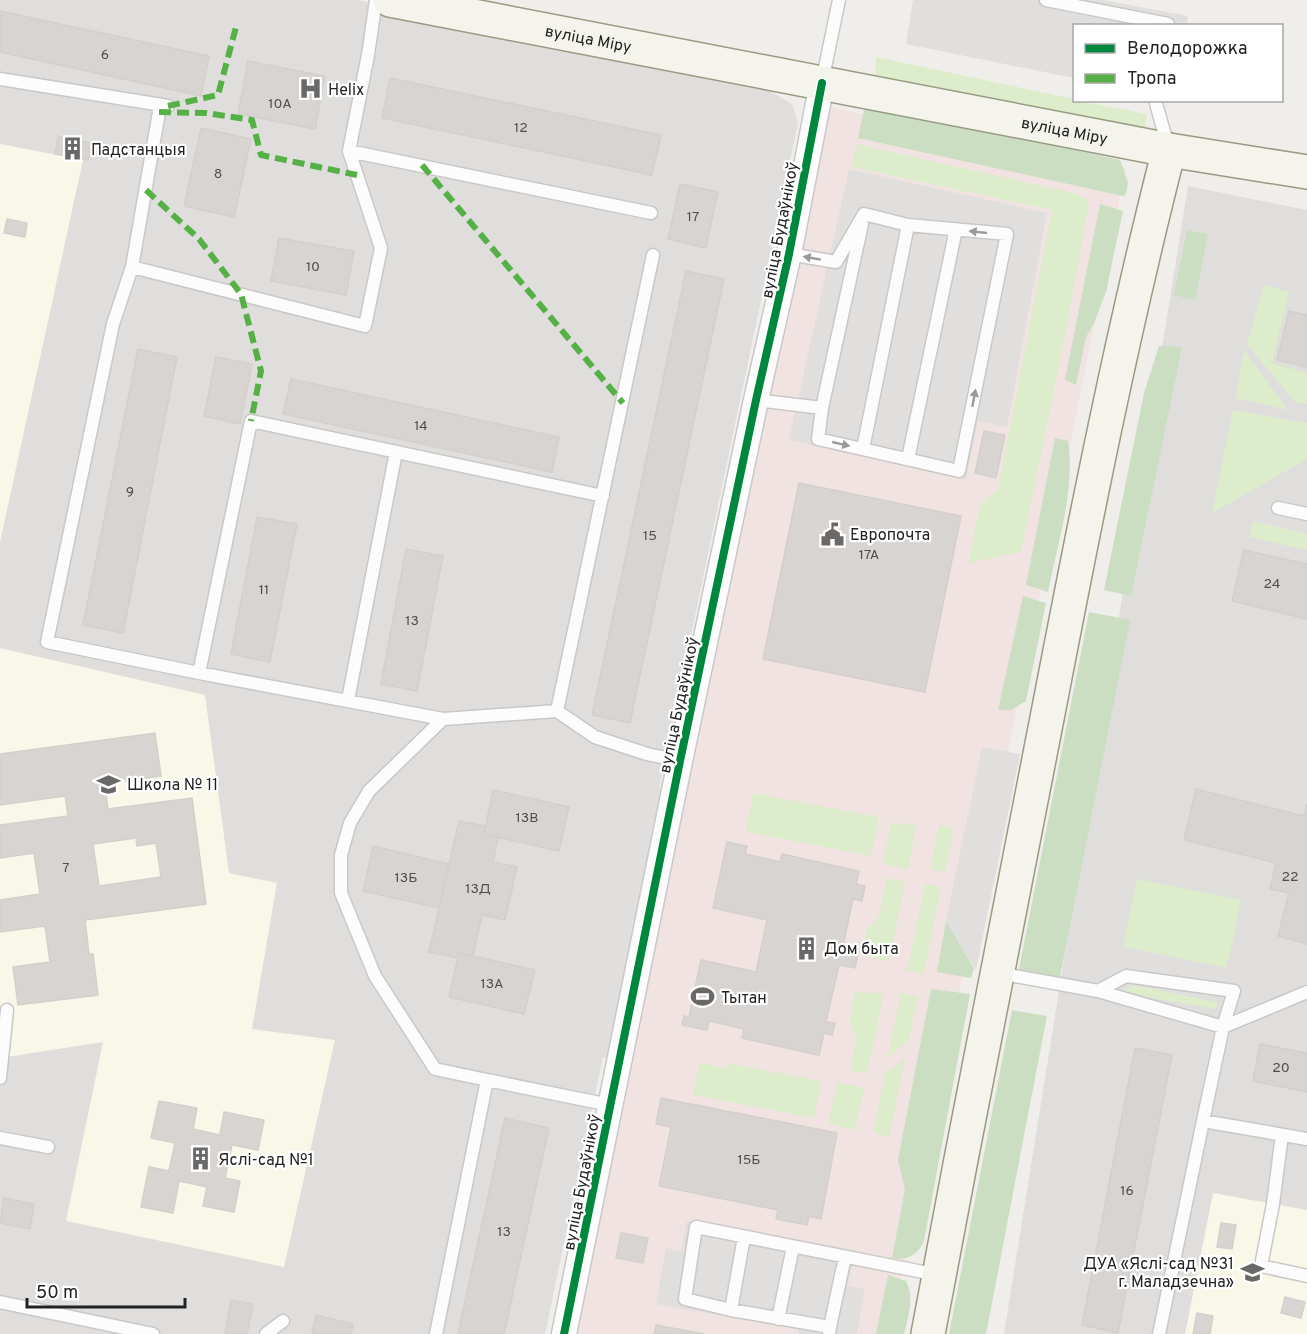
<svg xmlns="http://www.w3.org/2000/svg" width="1307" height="1334" viewBox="0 0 1307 1334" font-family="Overpass,sans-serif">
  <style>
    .residential { fill: #dfdedc }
    .commercial { fill: #f1e3e1 }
    .education { fill: #f8f7e8 }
    .grass { fill: #ddeccb }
    .forest { fill: #cbdec1 }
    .parking { fill: #e0dfde }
    .building { fill: #d7d4d2; stroke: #d3d0cc; stroke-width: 1.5; fill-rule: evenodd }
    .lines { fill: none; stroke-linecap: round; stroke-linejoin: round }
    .service-casing { stroke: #c9c8c7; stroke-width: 15 }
    .minor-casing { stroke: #c9c8c7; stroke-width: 27 }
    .secondary-casing { stroke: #999a82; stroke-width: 36 }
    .service { stroke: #fdfcfc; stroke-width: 12 }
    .minor { stroke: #fdfcfc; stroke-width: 24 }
    .secondary { stroke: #f4f4ed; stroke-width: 33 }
    .quiet { stroke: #55b145; stroke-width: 6; stroke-dasharray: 12 6; stroke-linecap: butt }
    .cycleway-casing { stroke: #fff; stroke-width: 11 }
    .cycleway { stroke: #00873e; stroke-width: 8 }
    .oneway { fill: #9a9a9a }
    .labels { text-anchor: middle; stroke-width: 4.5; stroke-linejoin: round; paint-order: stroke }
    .number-label { font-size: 14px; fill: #4f4e4e }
    .street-label { font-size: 16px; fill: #222; stroke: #fff }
    .poi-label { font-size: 16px; fill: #222; stroke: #fff; text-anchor: start }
  </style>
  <rect width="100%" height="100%" fill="#f0eeeb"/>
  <path class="residential" d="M0 0H358L761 86 792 104 798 123 545 1334H0Z
    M1188 186 1307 210V1334H1004Z"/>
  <path class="commercial" d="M828 107 1126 168 890 1334H576Z"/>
  <path class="education" d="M0 144 83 160 0 542Z
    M0 648 205 695 229 873 277 883 252 1029 335 1040 284 1267 66 1221 103 1042 0 1058Z
    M1213 1193 1307 1210V1334H1185Z"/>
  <path class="grass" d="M876 57 1074 99V100L1147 114 1145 128 1125 133 875 81Z
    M856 144 1074 193 1086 199 1089 203 1065 336 1021 552 968 563 979 508 984 501 998 489 1052 210 852 167Z
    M1264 285 1289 292 1272 363 1307 373V404L1295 402 1247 344Z
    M1244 350 1288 410 1236 398Z
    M1233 410 1307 423V459L1212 513Z
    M1253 521 1307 534V550L1249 537Z
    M753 793 879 817 871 856 746 832Z
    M891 822 916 826 908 869 883 864Z
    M939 825 954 828 945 872 930 869Z
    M887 878 905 882 889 961 861 955 867 929 879 916Z
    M1137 879 1241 900 1227 968 1123 947Z
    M925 884 941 887 924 974 907 971Z
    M1134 983 1219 999 1216 1009 1122 993Z
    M855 992 884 994 867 1074 850 1070 856 1039 849 1021Z
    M901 993 918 996 909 1040 887 1058Z
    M905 1058 889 1137 873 1133 885 1074Z
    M699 1063 726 1068 727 1063 821 1081 814 1118 693 1095Z
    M837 1082 864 1088 855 1130 828 1124Z"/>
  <path class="forest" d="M865 104 1120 160 1128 182 1126 194 1123 196 858 138Z
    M1100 204 1123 211 1106 292 1094 323 1086 337 1076 385 1065 380Z
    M1187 230 1208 234 1195 300 1174 295Z
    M1159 346 1182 347 1131 596 1104 590 1144 393Z
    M1055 438 1068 441C1076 487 1057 546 1048 592L1026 585Z
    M1023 596 1046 603 1026 701 1011 710H998Z
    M1089 612 1130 620 1060 977 1019 969Z
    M946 921 974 968 971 978 937 972Z
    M931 989 970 994 924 1241C918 1255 907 1261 892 1258L905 1189 898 1160Z
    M1012 1010 1047 1016 986 1334H949Z
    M888 1275 906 1281C915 1298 908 1316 904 1334H876Z"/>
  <path class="parking" d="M283 0H333L330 19 284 9Z
    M913 0H1103L1188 16 1186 25 1074 26V78L906 44Z
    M849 169 1047 213 1007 427 978 421 966 479 789 440Z
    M1258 494 1307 505V534L1253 521Z
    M982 747 1020 754 976 970 946 921Z
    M643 785 663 789 606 1058 586 1054Z
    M1115 945 1226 968 1230 954 1263 960 1254 1000 1241 1007 1108 980Z
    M436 1083 458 1088 430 1208 384 1197 401 1125 425 1130Z
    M687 1221 855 1250 848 1286 865 1289 857 1334H798V1329L656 1304 666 1248 681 1251Z"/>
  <path class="building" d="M0 11 209 56 201 96 0 52Z
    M248 61 325 76 315 129 238 114Z
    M390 78 661 135 652 175 382 118Z
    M201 128 251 139 234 217 184 206Z
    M58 137 92 143 88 160 55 154Z
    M680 184 718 192 706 248 668 239Z
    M7 219 27 223 25 237 4 233Z
    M279 238 354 251 346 295 271 281Z
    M686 271 724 279 630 723 592 715Z
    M1289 311 1307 315V367L1277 360Z
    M138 349 177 357 123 633 83 625Z
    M216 357 252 364 240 424 204 416Z
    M291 379 559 437 552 472 283 414Z
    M984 431 1005 435 996 478 975 473Z
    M799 483 961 516 925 692 763 659Z
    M257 517 297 524 270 662 231 654Z
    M406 549 443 556 417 691 381 684Z
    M1244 550 1307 564V619L1232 601Z
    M155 733 161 776 105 784 108 809 192 798 206 904 85 920 89 954H93L98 995 18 1005 13 967 50 962 45 926 0 932V900L40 894 34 853 0 858V825L68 816 65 796 0 805V754ZM136 838 137 846 156 843 161 877 99 886 93 844Z
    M1196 789 1304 816 1307 804V944L1278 936 1289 893 1270 889 1276 863 1184 840Z
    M493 790 569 807 559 851 484 834Z
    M459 821 485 826 484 834 498 837 493 862 517 867 505 920 482 915 473 956 459 953 458 958 429 952Z
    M727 842 747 846 745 854 780 862 782 854 859 871 856 884 865 886 862 901 853 899 843 946 859 949 855 968 839 965 826 1022 835 1023 832 1035 824 1033 819 1055 742 1038 744 1029 709 1021 707 1030 682 1025 684 1016 689 1017 701 960 756 972 767 920 713 908Z
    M373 846 449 864 439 908 363 891Z
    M459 953 535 970 524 1014 449 997Z
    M1260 1044 1307 1053V1092L1253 1081Z
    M1135 1048 1172 1055 1118 1333 1082 1325Z
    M661 1098 837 1133 821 1219 809 1216 807 1225 776 1219 778 1210 659 1186 671 1127 656 1124Z
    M159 1101 197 1108 193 1129 220 1135 224 1112 264 1120 258 1150 232 1145 225 1178 240 1181 234 1212 203 1206 207 1187 179 1181 173 1213 141 1207 149 1167 169 1171 175 1143 151 1138Z
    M505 1118 549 1128 504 1334H458Z
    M4 1198 34 1204 30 1229 0 1223Z
    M1221 1223 1236 1225 1232 1249 1217 1247Z
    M621 1233 648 1238 643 1263 616 1258Z
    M1285 1297 1305 1302 1301 1318 1281 1313Z
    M231 1300 253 1304 247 1334H225Z
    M1197 1313 1213 1316 1210 1334H1193Z
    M316 1315 353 1324 351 1334H312Z
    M656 1325 704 1334H654Z"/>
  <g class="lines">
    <defs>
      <path id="service" d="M1046 0 1168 24 1167 26
        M0 79 168 106
        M822 82 839 0
        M1155 100 1168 146
        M159 112 132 267 113 324 47 642 199 673
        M349 151 651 213
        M653 255 557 711 595 737 647 754 680 761
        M132 267 365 326 381 248 349 151 368 55 376 0
        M756 400 822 408 818 439 959 471 1007 234 908 225 864 214 836 262 789 254
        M822 408 862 224
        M863 449 908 225
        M908 459 956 229
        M1278 508 1307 514
        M348 700 396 452
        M557 711 443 719 199 673 251 421 603 496
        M443 719 369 791 350 823 341 855V893L375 976 435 1069 487 1080
        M998 973 1098 991 1223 1027 1307 992
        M1098 991 1126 976 1234 991 1223 1027 1203 1121 1307 1139
        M0 1078 7 1010
        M1282 1135 1273 1204 1261 1266 1307 1276
        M0 1138 48 1147
        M0 1302 153 1334
        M731 1310 744 1237
        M778 1319 793 1247
        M830 1327 845 1257
        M266 1334 283 1321
        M436 1334 487 1080 610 1105
        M829 1334 830 1327 731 1310 685 1299 696 1227 938 1275
        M1159 1334 1203 1121"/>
      <path id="minor" d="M564 1334 680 761 756 400 789 254 822 83"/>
      <g id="secondary">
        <path id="s1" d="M390 0 1169 150 1307 172"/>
        <path d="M928 1334C967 1125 1008 916 1049 708 1085 521 1122 334 1169 150"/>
      </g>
    </defs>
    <use href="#service" class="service-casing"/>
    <use href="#minor" class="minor-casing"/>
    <use href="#secondary" class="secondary-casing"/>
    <use href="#service" class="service"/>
    <use href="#minor" class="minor"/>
    <use href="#secondary" class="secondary"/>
    <path class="quiet" d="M168 106 218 95 236 27
      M159 112 206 113 252 120 261 155 357 175
      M422 165 623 403
      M146 190 199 239 241 294 261 371 251 421"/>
    <defs>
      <path id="cycleway" d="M564 1334 680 761 756 400 789 254 822 83"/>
    </defs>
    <use href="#cycleway" class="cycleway-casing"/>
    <use href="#cycleway" class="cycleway"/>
  </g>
  <defs><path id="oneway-solid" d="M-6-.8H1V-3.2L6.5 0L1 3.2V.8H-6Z" transform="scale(1.5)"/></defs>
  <g class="oneway">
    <use href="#oneway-solid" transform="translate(978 232) rotate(-174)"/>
    <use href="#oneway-solid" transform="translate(812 258) rotate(-170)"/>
    <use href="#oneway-solid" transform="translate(974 398) rotate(-79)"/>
    <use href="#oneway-solid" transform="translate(841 444) rotate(13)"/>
  </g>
  <defs>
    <symbol id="hospital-bare" viewBox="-9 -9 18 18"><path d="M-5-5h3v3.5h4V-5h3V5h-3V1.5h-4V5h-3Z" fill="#6a6968" stroke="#fff" stroke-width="2.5" paint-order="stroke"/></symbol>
    <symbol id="building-bare" viewBox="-9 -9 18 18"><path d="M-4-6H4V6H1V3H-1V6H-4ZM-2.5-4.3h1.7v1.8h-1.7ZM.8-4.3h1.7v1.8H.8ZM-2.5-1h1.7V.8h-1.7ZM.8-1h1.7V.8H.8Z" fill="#6a6968" stroke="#fff" stroke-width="2.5" paint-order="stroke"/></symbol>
    <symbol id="civic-bare" viewBox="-9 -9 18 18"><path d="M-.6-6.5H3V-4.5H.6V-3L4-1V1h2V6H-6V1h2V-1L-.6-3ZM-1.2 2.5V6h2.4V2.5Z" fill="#6a6968" stroke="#fff" stroke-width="2.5" paint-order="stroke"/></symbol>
    <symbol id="school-bare" viewBox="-9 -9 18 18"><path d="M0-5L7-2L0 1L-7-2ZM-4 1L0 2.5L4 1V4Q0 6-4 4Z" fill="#6a6968" stroke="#fff" stroke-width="2.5" paint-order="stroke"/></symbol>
    <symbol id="stadium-bare" viewBox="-9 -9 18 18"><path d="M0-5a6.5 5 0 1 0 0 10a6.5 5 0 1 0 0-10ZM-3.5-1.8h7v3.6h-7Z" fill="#6a6968" stroke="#fff" stroke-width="2.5" paint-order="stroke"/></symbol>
  </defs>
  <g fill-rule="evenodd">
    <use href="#hospital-bare" x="294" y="72" width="33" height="33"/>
    <use href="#building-bare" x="56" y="132" width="33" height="33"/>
    <use href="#civic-bare" x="816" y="518" width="33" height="33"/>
    <use href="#school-bare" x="92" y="768" width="33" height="33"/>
    <use href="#building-bare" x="790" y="932" width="33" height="33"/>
    <use href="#stadium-bare" x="686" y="980" width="33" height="33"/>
    <use href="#building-bare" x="184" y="1142" width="33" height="33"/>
    <use href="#school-bare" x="1236" y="1256" width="33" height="33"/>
  </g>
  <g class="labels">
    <g class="number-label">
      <text x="105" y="59">6</text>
      <text x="280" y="108">10А</text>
      <text x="521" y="132">12</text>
      <text x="218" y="178">8</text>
      <text x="693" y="221">17</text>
      <text x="313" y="271">10</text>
      <text x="421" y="430">14</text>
      <text x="130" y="496">9</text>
      <text x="650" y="540">15</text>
      <text x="869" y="559">17А</text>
      <text x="1272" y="588">24</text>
      <text x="264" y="594">11</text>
      <text x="412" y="625">13</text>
      <text x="527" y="822">13В</text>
      <text x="66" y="872">7</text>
      <text x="1290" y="881">22</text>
      <text x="406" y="882">13Б</text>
      <text x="478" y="893">13Д</text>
      <text x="492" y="988">13А</text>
      <text x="1281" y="1072">20</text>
      <text x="749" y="1164">15Б</text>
      <text x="1127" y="1195">16</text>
      <text x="504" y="1236">13</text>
    </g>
    <g class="street-label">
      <text dy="6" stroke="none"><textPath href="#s1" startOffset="202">вуліца Міру</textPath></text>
      <text dy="6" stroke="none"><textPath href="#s1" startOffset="687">вуліца Міру</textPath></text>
      <text transform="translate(779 230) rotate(-79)" y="6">вуліца Будаўнікоў</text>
      <text transform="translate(678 705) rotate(-78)" y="6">вуліца Будаўнікоў</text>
      <text transform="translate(581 1182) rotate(-79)" y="6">вуліца Будаўнікоў</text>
    </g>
    <g class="poi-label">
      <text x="328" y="95">Helix</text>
      <text x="91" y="155">Падстанцыя</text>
      <text x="850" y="540">Европочта</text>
      <text x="127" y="790">Школа № 11</text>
      <text x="824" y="954">Дом быта</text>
      <text x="721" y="1003">Тытан</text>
      <text x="218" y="1165">Яслі-сад №1</text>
      <text x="1234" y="1269" text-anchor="end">ДУА «Яслі-сад №31<tspan x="1234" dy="18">г. Маладзечна»</tspan></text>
    </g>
  </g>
  <rect x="1073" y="24" width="210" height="78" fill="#ffffff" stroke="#a7a7a7" stroke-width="1.5"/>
  <rect x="1085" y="44" width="30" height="9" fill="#00873e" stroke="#a7a7a7" stroke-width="1.5"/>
  <text x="1127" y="54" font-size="18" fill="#222222">Велодорожка</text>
  <rect x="1085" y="74" width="30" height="9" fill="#55b145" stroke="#a7a7a7" stroke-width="1.5"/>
  <text x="1127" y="84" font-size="18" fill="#222222">Тропа</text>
  <path d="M27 1298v9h158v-9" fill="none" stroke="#222222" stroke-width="3"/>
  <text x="36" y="1298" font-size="18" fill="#222222" stroke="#ffffff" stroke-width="4.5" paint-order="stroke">50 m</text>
</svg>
